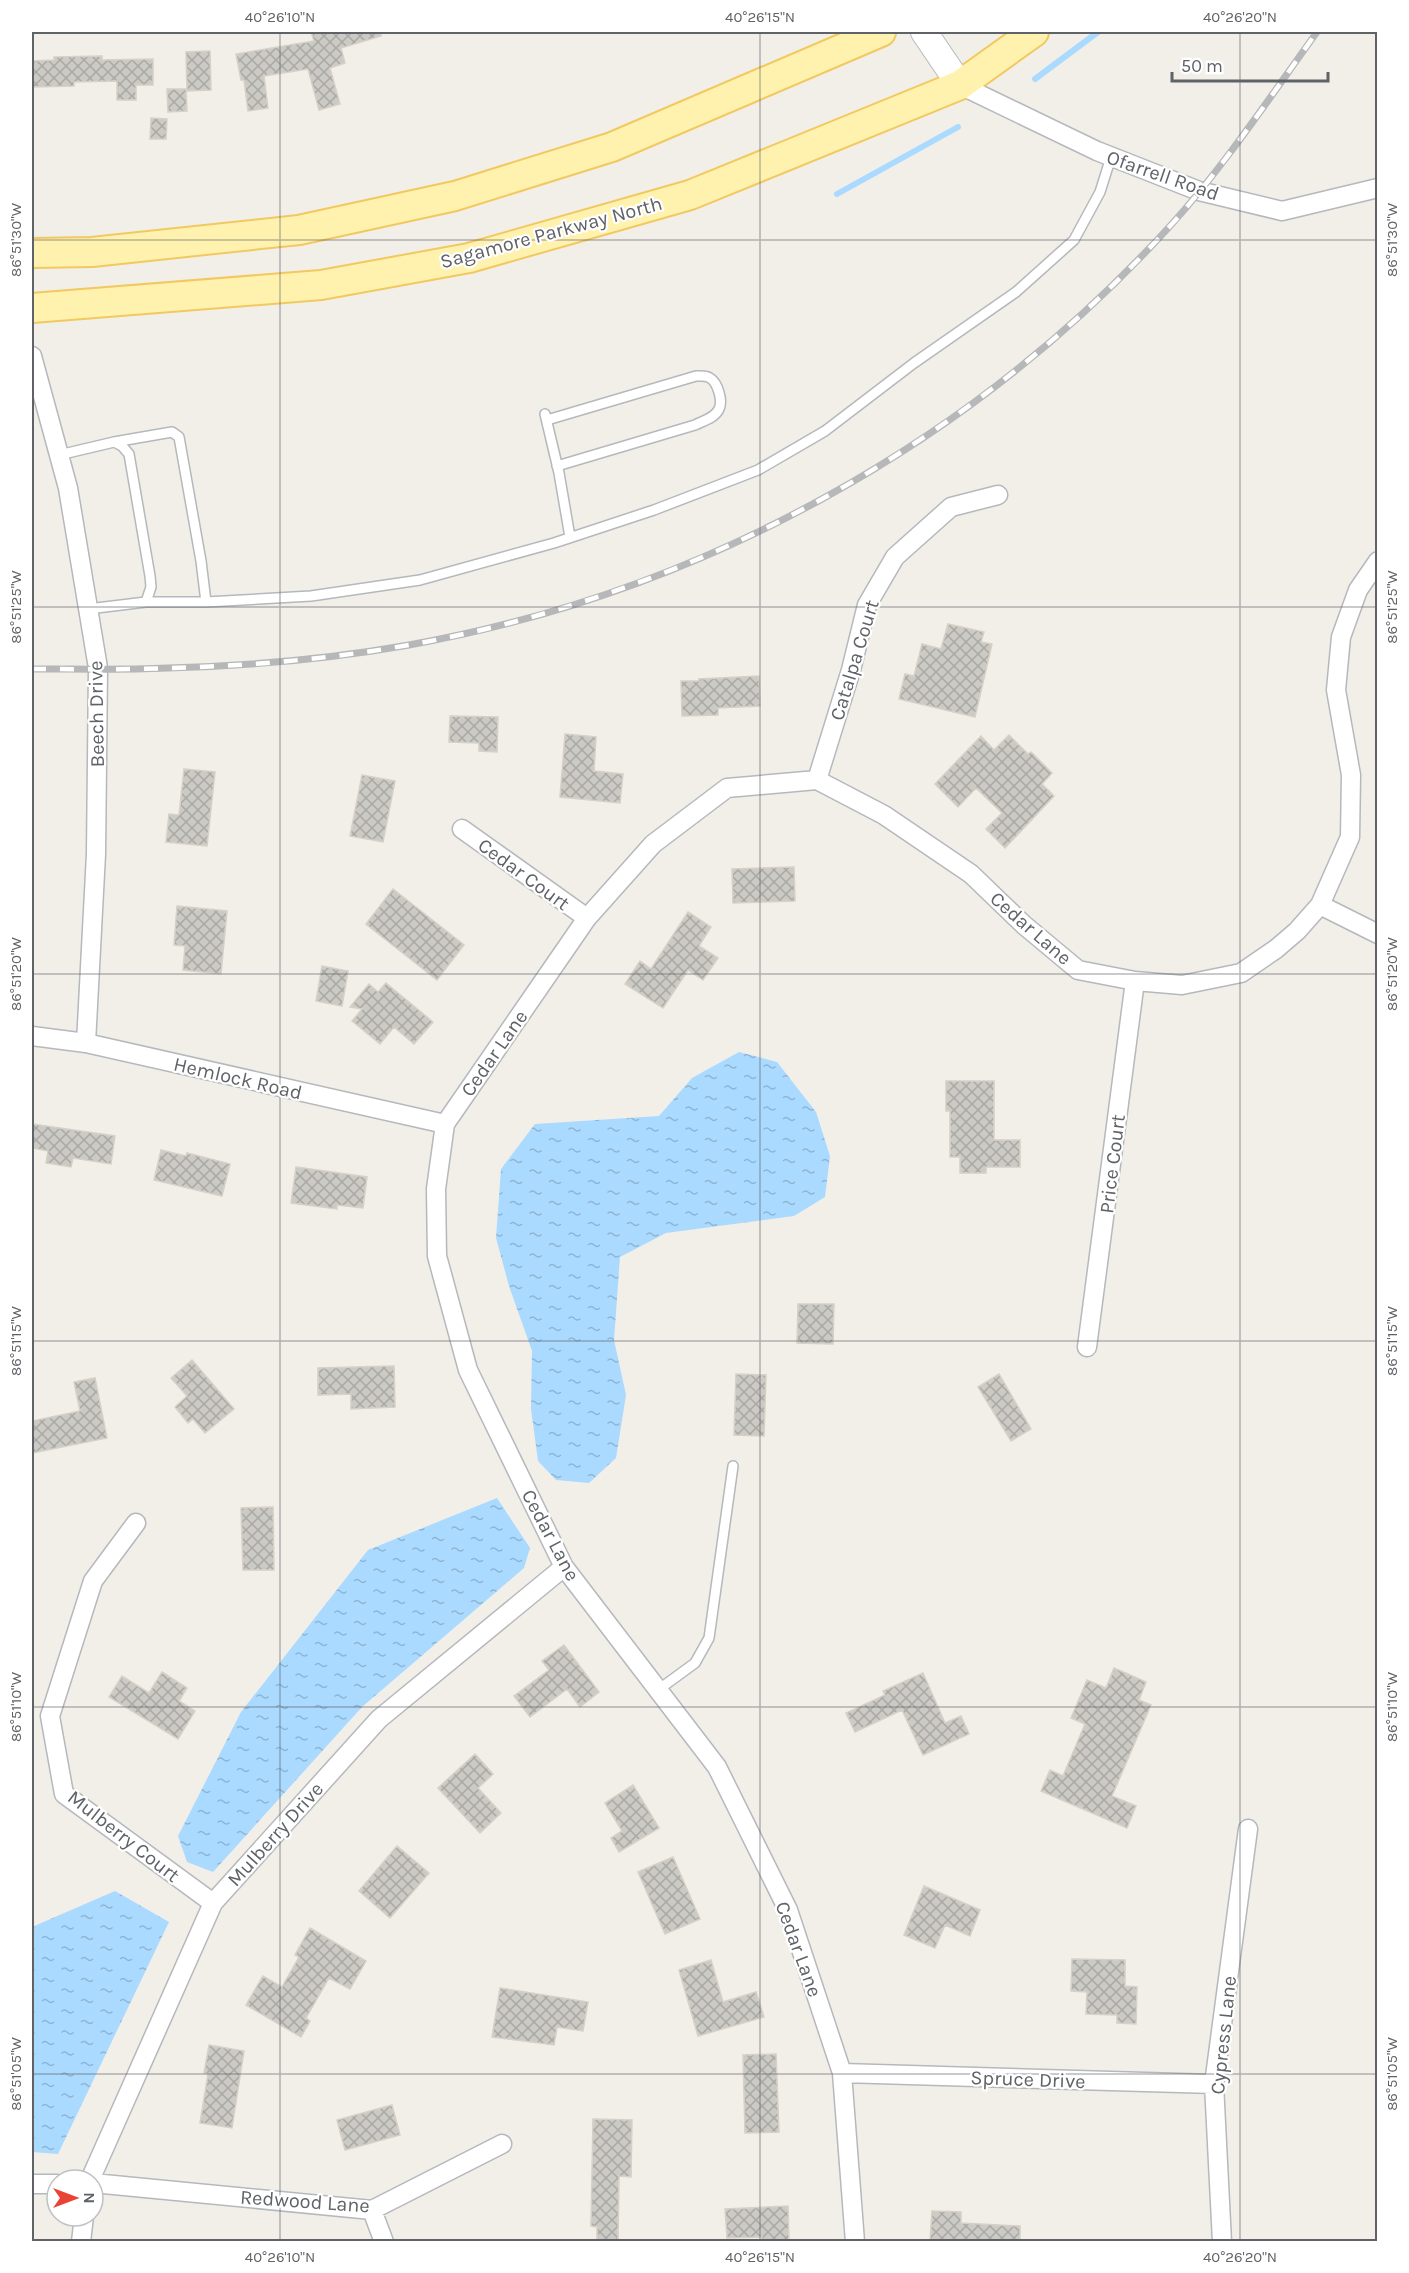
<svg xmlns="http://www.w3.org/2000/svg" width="1409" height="2273" viewBox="0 0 1409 2273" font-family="Karla,sans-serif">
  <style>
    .water { fill: url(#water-ripples) }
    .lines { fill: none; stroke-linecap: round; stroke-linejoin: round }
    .stream { stroke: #aadaff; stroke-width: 6 }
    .building { fill: url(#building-cross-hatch); stroke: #d6d1c6; stroke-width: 1.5 }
    .lane-casing { stroke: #b5b8bc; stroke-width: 12 }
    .street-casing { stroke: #b5b8bc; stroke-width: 21 }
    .secondary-casing { stroke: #b6babf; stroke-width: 28 }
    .primary-casing { stroke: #f2c960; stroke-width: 32 }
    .lane { stroke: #fff; stroke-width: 9 }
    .street { stroke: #fff; stroke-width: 18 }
    .secondary { stroke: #fff; stroke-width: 26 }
    .primary { stroke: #fff2af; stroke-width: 28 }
    .rail-casing { stroke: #b6b7b8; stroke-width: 7 }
    .rail { stroke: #fff; stroke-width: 4.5; stroke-dasharray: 14; stroke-linecap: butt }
    .ticks { fill: none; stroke: #5f6368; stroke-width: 1.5; stroke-opacity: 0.45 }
    .labels { text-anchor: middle; stroke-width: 4.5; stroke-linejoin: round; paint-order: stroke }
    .street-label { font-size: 20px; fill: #5f6368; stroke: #fff }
    .neatline { fill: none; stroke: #5f6368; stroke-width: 2 }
    .ticks-label { font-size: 15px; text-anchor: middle; fill: #5f6368 }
  </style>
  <defs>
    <pattern id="water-ripples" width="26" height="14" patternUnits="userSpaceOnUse" patternTransform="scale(1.5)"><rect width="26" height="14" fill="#aadaff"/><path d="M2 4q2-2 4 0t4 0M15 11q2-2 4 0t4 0" fill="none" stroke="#8eb4d2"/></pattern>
    <pattern id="building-cross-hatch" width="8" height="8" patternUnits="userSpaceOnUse" patternTransform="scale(1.5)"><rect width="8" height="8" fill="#cccac5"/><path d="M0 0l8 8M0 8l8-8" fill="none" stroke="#a9a8a4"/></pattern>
  </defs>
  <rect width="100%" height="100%" fill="#f1efe8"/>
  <path class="water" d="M739 1052 777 1062 816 1112 830 1156 825 1197 794 1216 666 1233 620 1257 614 1340 626 1395 616 1458 589 1483 556 1480 538 1461 531 1409 532 1351 509 1286 496 1238 501 1169 535 1124 659 1116 692 1078Z
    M497 1498 530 1548 524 1568 362 1707 213 1872 187 1862 178 1836 241 1712 368 1550Z
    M115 1891 169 1922 58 2154 32 2152V1927Z"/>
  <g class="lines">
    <path class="stream" d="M1035 79 1098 32
      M837 194 958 127"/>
  </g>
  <path class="building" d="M311 32H381V36L341 48 345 63 330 68 340 104 319 110 308 69 264 76 268 108 248 111 244 80H241L236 54 314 41Z
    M210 51 211 90 187 91 186 52Z
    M102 56V60L153 59V85H136V100H117V81L74 82V86L32 87V61L54 60V57Z
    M167 89H186L187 111 168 112Z
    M151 118 167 119 166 139H150Z
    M948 624 984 632 981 642 992 644 975 717 899 699 905 674 914 676 922 644 941 649Z
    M759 676 760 706 718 708V715L682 716 681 681H699V679Z
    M450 716 498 717 497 752 479 751V743L449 742Z
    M565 734 596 737 594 771 623 774 620 803 560 797Z
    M1009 735 1028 754 1031 752 1052 773 1042 784 1054 796 1005 848 986 829 1002 813 976 788 958 807 935 784 981 736 994 750Z
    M184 769 215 772 207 846 166 842 169 814 179 815Z
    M362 775 395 781 383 842 350 836Z
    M794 867 795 901 733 903 732 869Z
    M393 889 464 945 437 980 366 924Z
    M177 906 227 911 221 974 183 970 185 946 174 945Z
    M688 912 711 927 699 946 718 958 703 980 688 970 663 1008 625 984 640 961 651 969Z
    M322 966 348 971 342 1006 316 1001Z
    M386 983 433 1022 414 1044 394 1027 380 1044 352 1021 362 1009 350 1007 369 984 378 992Z
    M946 1081H994V1140H1020V1167H986V1173H960V1157H950V1111H946Z
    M32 1124 115 1136 111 1164 73 1158 71 1167 46 1163 48 1151 32 1148Z
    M161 1150 186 1156 187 1153 230 1164 222 1196 154 1180Z
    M296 1167 367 1177 363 1208 337 1205V1209L291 1203Z
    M798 1304H834L833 1344 797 1343Z
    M192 1360 234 1409 205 1433 193 1419 188 1423 175 1407 187 1396 171 1378Z
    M394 1366 395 1407 351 1409V1394L318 1395V1368Z
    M736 1374 766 1375 764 1436 734 1435Z
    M999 1374 1031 1429 1011 1441 978 1387Z
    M95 1378 107 1438 32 1453V1421L80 1411 74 1382Z
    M273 1507 274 1570H243L241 1508Z
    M564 1645 599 1692 580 1707 567 1689 530 1717 514 1696 549 1670 542 1661Z
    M1114 1668 1146 1682 1139 1700 1151 1705 1112 1796 1136 1806 1127 1828 1041 1791 1050 1770 1063 1776 1085 1724 1071 1718 1087 1680 1106 1688Z
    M162 1672 187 1688 179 1701 195 1711 178 1739 109 1697 122 1676 149 1693Z
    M923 1673 945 1723 961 1716 969 1734 923 1755 902 1710 855 1732 846 1713 885 1695 883 1691Z
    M475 1754 493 1774 478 1788 501 1813 480 1833 438 1788Z
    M633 1785 659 1828 619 1852 611 1838 622 1831 605 1803Z
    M397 1846 429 1873 390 1918 359 1891Z
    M673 1857 700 1919 665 1934 638 1872Z
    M924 1886 980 1910 970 1936 945 1925 935 1948 904 1935Z
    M310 1928 366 1961 350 1989 329 1978 306 2018 310 2021 301 2037 246 2005 263 1976 282 1987 299 1957 295 1955Z
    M1072 1959 1125 1960V1986L1137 1987 1136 2024 1117 2023V2015L1086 2014 1087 1992 1071 1991Z
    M711 1960 723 2002 756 1992 764 2017 698 2036 679 1970Z
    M500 1988 588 2002 583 2031 557 2027 554 2045 492 2037Z
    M209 2045 244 2051 232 2128 200 2123 208 2074 204 2073Z
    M776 2054 779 2132 745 2133 743 2055Z
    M392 2105 400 2135 345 2150 337 2120Z
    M593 2119 632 2120 631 2177 619 2176 618 2241H597V2227L591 2226Z
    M788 2206 789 2241H762V2237L727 2238 725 2209Z
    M932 2211 961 2212V2223L1020 2226V2241H930Z"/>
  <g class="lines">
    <defs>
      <path id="lane" d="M545 414 559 473 570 537
        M547 420 696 376C701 376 706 375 710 378 718 383 723 401 719 409 715 418 703 421 695 425L557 466
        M114 442 172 432 179 437 201 561 206 602
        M59 455 114 442 122 446 129 454 150 576 151 587 146 602
        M88 609 146 602H206L311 596 420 580 554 543 654 510 758 470 825 431 914 363 1016 292 1074 240 1100 192 1111 157
        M658 1690 695 1663 709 1638 733 1466"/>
      <path id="street" d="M960 85 1097 151 1199 191 1282 211 1378 188
        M32 356 68 488 98 668 96 854 86 1043
        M817 780 727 788 653 844 587 918 445 1124 436 1189 437 1256 468 1370 564 1567 717 1767 788 1910 842 2073 855 2242
        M817 780 884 815 971 874 1024 925 1078 970 1135 981 1182 985 1241 973 1276 949 1297 931 1320 905 1350 837 1351 775 1336 690 1341 637 1358 590 1378 561
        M817 780 851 670 867 605 895 557 951 507 998 495
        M462 829 587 918
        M1320 905 1378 934
        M32 1036 86 1043 445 1124
        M1087 1347 1135 981
        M136 1523 93 1581 50 1716 64 1794 213 1903
        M842 2073 1214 2084
        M90 2180 213 1903 379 1719 564 1567
        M93 2183 372 2210 502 2144
        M32 2184H57
        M372 2210 384 2242
        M81 2242 84 2216
        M1222 2242 1214 2084 1248 1829"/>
      <path id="secondary" d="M924 32 960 85"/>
      <path id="primary" d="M32 253 92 252 299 230 455 196 612 147 881 32
        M32 308 321 285 469 258 690 195 960 85 1034 32"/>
    </defs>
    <use href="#lane" class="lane-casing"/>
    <use href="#street" class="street-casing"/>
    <use href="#secondary" class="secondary-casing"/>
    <use href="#primary" class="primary-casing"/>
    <use href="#lane" class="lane"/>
    <use href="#street" class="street"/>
    <use href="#secondary" class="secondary"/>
    <use href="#primary" class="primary"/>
    <defs>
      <path id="rail" d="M32 669C77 669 122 670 168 668 248 666 329 659 409 645 700 593 972 444 1171 225 1225 165 1270 97 1317 32"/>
    </defs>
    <use href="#rail" class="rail-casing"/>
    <use href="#rail" class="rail"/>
  </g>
  <path class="ticks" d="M280 32V2242M760 32V2242M1240 32V2242M32 240H1378M32 607H1378M32 974H1378M32 1341H1378M32 1707H1378M32 2074H1378"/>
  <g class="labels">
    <g class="street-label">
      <text transform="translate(1163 175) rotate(19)" y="7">Ofarrell Road</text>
      <text transform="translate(551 232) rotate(-15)" y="7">Sagamore Parkway North</text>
      <text transform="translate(854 660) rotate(-73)" y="7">Catalpa Court</text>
      <text transform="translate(96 714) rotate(-91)" y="7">Beech Drive</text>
      <text transform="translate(524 874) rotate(36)" y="7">Cedar Court</text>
      <text transform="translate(1031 928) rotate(41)" y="7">Cedar Lane</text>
      <text transform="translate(494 1053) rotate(-55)" y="7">Cedar Lane</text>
      <text transform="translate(238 1078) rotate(13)" y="7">Hemlock Road</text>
      <text transform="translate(1112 1164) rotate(-83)" y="7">Price Court</text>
      <text transform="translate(551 1535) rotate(62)" y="7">Cedar Lane</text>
      <text transform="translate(275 1834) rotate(-48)" y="7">Mulberry Drive</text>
      <text transform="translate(124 1836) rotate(38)" y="7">Mulberry Court</text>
      <text transform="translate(799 1949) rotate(70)" y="7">Cedar Lane</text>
      <text transform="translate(1223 2035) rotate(-84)" y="7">Cypress Lane</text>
      <text transform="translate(1028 2079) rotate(2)" y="7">Spruce Drive</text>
      <text transform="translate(305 2201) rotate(4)" y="7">Redwood Lane</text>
    </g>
  </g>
  <rect width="1409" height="2273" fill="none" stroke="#ffffff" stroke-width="66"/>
  <g transform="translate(75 2198) rotate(90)"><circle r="28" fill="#ffffff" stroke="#bfc1c3" stroke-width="1.5"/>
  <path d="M0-4.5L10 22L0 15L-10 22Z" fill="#ea4335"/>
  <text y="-9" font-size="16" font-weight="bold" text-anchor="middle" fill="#5f6368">N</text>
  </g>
  <path d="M1172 72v9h156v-9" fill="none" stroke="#5f6368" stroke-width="3"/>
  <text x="1181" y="72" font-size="18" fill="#5f6368" stroke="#ffffff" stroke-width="4.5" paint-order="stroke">50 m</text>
  <rect x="33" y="33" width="1343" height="2207" class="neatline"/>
  <g class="ticks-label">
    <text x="280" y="22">40°26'10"N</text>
    <text x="760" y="22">40°26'15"N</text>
    <text x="1240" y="22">40°26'20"N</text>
    <text transform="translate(1392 240) rotate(-90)" y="5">86°51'30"W</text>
    <text transform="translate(16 240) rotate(-90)" y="5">86°51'30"W</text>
    <text transform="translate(16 607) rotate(-90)" y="5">86°51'25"W</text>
    <text transform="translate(1392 607) rotate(-90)" y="5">86°51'25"W</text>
    <text transform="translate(1392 974) rotate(-90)" y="5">86°51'20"W</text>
    <text transform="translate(16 974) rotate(-90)" y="5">86°51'20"W</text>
    <text transform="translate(1392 1341) rotate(-90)" y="5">86°51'15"W</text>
    <text transform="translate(16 1341) rotate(-90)" y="5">86°51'15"W</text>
    <text transform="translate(16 1707) rotate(-90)" y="5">86°51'10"W</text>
    <text transform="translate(1392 1707) rotate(-90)" y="5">86°51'10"W</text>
    <text transform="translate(16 2074) rotate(-90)" y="5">86°51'05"W</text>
    <text transform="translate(1392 2074) rotate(-90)" y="5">86°51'05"W</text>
    <text x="280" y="2262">40°26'10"N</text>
    <text x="760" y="2262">40°26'15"N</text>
    <text x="1240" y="2262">40°26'20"N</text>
  </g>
</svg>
